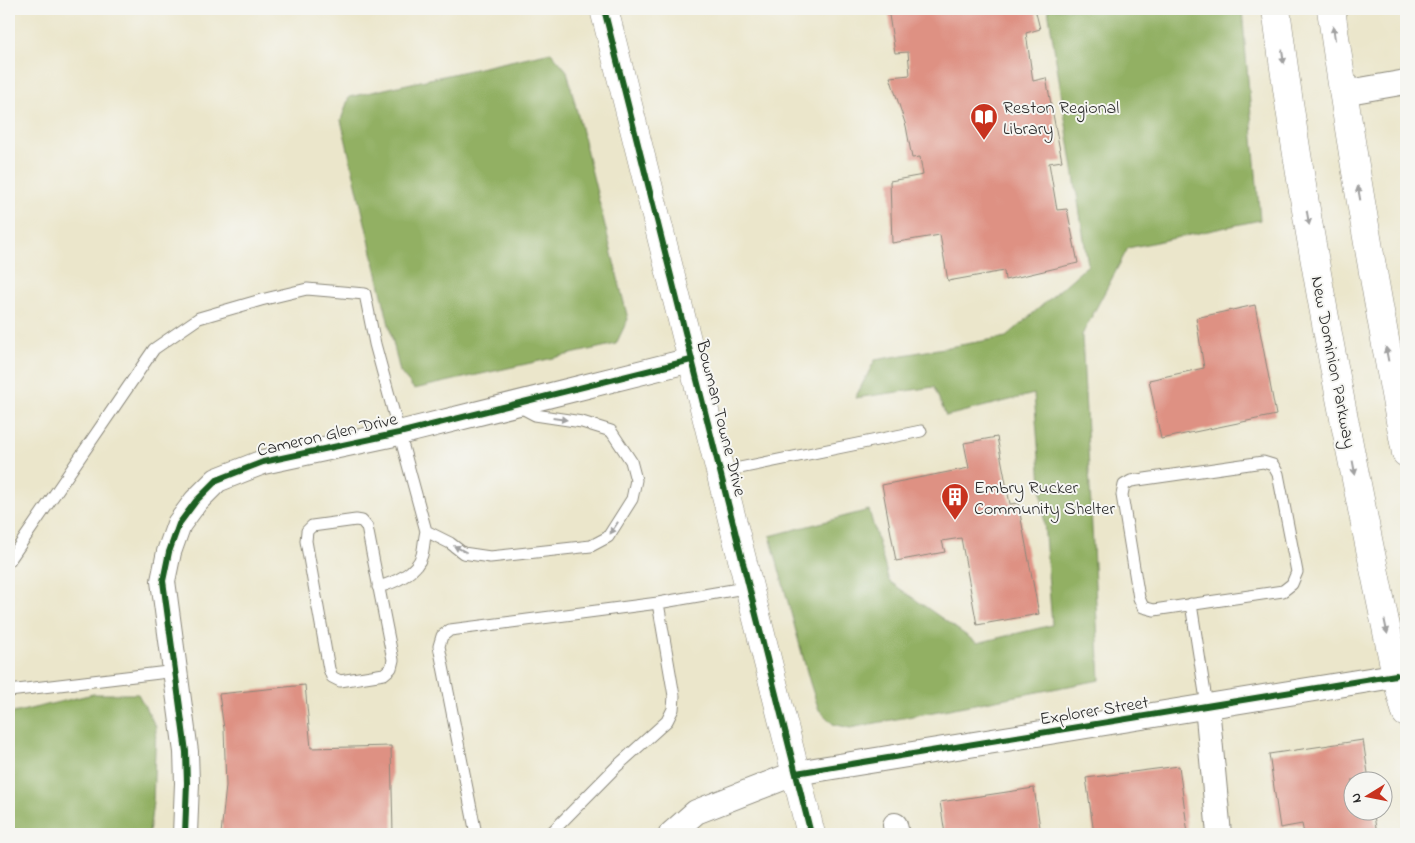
<svg xmlns="http://www.w3.org/2000/svg" width="1415" height="843" viewBox="0 0 1415 843" font-family="'Indie Flower',sans-serif">
  <style>
    .forest { fill: #92b063; stroke: #5e6e47 }
    .building { fill: #de9183 }
    .lines { fill: none; stroke-linecap: round; stroke-linejoin: round }
    .service-casing { stroke: #8b887b; stroke-width: 13 }
    .minor-casing { stroke: #8b887b; stroke-width: 26 }
    .tertiary-casing { stroke: #8b887b; stroke-width: 29 }
    .secondary-casing { stroke: #8b887b; stroke-width: 29 }
    .service { stroke: #fff; stroke-width: 11 }
    .minor { stroke: #fff; stroke-width: 24 }
    .tertiary { stroke: #fff; stroke-width: 28 }
    .secondary { stroke: #fff; stroke-width: 28 }
    .cycleway-casing { stroke: #f6f6f2; stroke-width: 9 }
    .cycleway { stroke: #1b5e20; stroke-width: 6 }
    .oneway { fill: #a0a0a0 }
    .labels { text-anchor: middle; stroke-width: 4; stroke-linejoin: round; paint-order: stroke }
    .poi-label { font-size: 18px; fill: #2b2b2b; stroke: #f6f6f2; text-anchor: start }
    .street-label { font-size: 18px; fill: #2b2b2b; stroke: #f6f6f2 }
  </style>
  <rect width="100%" height="100%" fill="#f6f6f2"/>
  <filter id="ink" filterUnits="userSpaceOnUse"><feTurbulence type="fractalNoise" baseFrequency=".02" numOctaves="2"/><feDisplacementMap in="SourceGraphic" scale="10" xChannelSelector="R" yChannelSelector="G"/><feConvolveMatrix kernelMatrix="1 2 1 2 8 2 1 2 1" color-interpolation-filters="sRGB"/></filter>
  <filter id="wash" filterUnits="userSpaceOnUse"><feTurbulence type="fractalNoise" baseFrequency=".0096" numOctaves="4" result="noise"/><feDisplacementMap in="SourceGraphic" scale="20" xChannelSelector="R" yChannelSelector="G"/><feGaussianBlur stdDeviation="1.12" result="paint"/><feColorMatrix in="noise" values="0 0 0 0 0 0 0 0 0 0 0 0 0 0 0 0 0 1.4 0 .05"/><feComposite in="paint" operator="in"/></filter>
  <g filter="url(#wash)">
    <rect width="100%" height="100%" fill="#ebe6cb"/>
    <path class="forest" d="M1048 9H1242L1260 220 1128 248 1082 335 1100 680 850 728 833 724 819 710 810 683 770 536 869 510 889 581 977 643 1052 625 1034 394 946 416 934 387 855 398 875 360 1006 337 1088 265Z
      M551 52 567 71 628 319 616 344 414 389 400 372 341 120 349 97Z
      M93 694H138L156 727 153 802 149 834H9V714Z"/>
    <g id="blocks">
      <path class="building" d="M888 9H1035L1040 29 1026 33 1033 81 1046 78 1062 161 1049 163 1057 210 1067 209 1078 263 1005 280 1004 271 948 281 940 235 892 243 890 181 923 175 920 157 912 158 906 126 890 77 910 75 908 52 895 53Z
        M1255 305 1276 415 1161 439 1149 380 1204 368 1196 318Z
        M997 437 1010 504 1018 503 1039 614 977 625 961 538 942 541 945 552 896 561 882 485 969 468 964 443Z
        M305 685 311 748 391 746 393 834H221L226 786 224 729 219 694Z
        M1363 740 1369 780H1352V810H1373L1377 834H1304L1302 824 1280 828 1269 754Z
        M1179 766 1188 834H1094L1086 778Z
        M1034 788 1041 834H945L940 802Z"/>
    </g>
  </g>
  <g filter="url(#ink)">
    <use href="#blocks" fill-opacity="0" stroke="#8b887b" stroke-width="1"/>
    <g class="lines">
      <defs>
        <path id="service" d="M1263 462 1273 465 1278 474 1297 572 1292 584 1283 591 1154 610 1143 607 1139 598 1122 495 1124 485 1131 481Z
          M720 472 921 431
          M356 520 362 521 367 527 393 660 391 668 384 674 340 681 332 677 329 669 306 541 307 531 312 526Z
          M426 531 450 543 463 553 490 557 591 546 608 537 632 499 636 480 631 461 611 431 582 422 535 415 516 405
          M9 561 154 349 199 318 261 300 307 289 365 294 375 344 426 531C424 539 424 547 422 555 417 573 394 583 378 587
          M1191 604 1207 706
          M9 691 176 671
          M476 834 439 646 442 636 450 630 658 603
          M550 834 616 767 667 721 673 709 674 696 658 603 750 587"/>
        <path id="minor" d="M1343 93 1406 82
          M1207 706 1219 834
          M895 825 897 834
          M185 834 187 783 186 752 163 581 169 552 179 524 196 501 217 480 263 462 399 433 691 360
          M671 834 696 812 796 773 1406 674"/>
        <path id="tertiary" d="M604 9 811 834"/>
        <path id="secondary" d="M1276 9C1305 233 1350 454 1396 675L1406 713
          M1331 9C1352 158 1378 305 1406 453"/>
      </defs>
      <use href="#service" class="service-casing"/>
      <use href="#minor" class="minor-casing"/>
      <use href="#tertiary" class="tertiary-casing"/>
      <use href="#secondary" class="secondary-casing"/>
      <use href="#service" class="service"/>
      <use href="#minor" class="minor"/>
      <use href="#tertiary" class="tertiary"/>
      <use href="#secondary" class="secondary"/>
      <defs>
        <path id="cycleway" d="M604 9 811 834
          M796 773 1396 675
          M185 834 187 783 186 752 163 581 169 552 179 524 196 501 217 480 263 462 399 433 691 360"/>
      </defs>
      <use href="#cycleway" class="cycleway-casing"/>
      <use href="#cycleway" class="cycleway"/>
    </g>
    <defs><path id="oneway-solid" d="M-6-.8H1V-3.2L6.5 0L1 3.2V.8H-6Z" transform="scale(1.25)"/></defs>
    <g class="oneway">
      <use href="#oneway-solid" transform="translate(1334 33) rotate(-98)"/>
      <use href="#oneway-solid" transform="translate(1283 57) rotate(83)"/>
      <use href="#oneway-solid" transform="translate(1359 193) rotate(-100)"/>
      <use href="#oneway-solid" transform="translate(1308 218) rotate(80)"/>
      <use href="#oneway-solid" transform="translate(1387 354) rotate(-101)"/>
      <use href="#oneway-solid" transform="translate(560 419) rotate(7)"/>
      <use href="#oneway-solid" transform="translate(1354 468) rotate(79)"/>
      <use href="#oneway-solid" transform="translate(614 528) rotate(123)"/>
      <use href="#oneway-solid" transform="translate(460 549) rotate(-152)"/>
      <use href="#oneway-solid" transform="translate(1386 627) rotate(78)"/>
    </g>
  </g>
  <defs>
    <symbol id="library-pin" viewBox="-11 -11 22 30"><path d="M0 17L-7.5 6A9.5 9.5 0 1 1 7.5 6Z" fill="#c8321e" stroke="#f6f6f2"/><path d="M-6-4Q-3-5.5-.7-3.5V5Q-3 3-6 4ZM6-4Q3-5.5 .7-3.5V5Q3 3 6 4Z" fill="#fff"/></symbol>
    <symbol id="building-pin" viewBox="-11 -11 22 30"><path d="M0 17L-7.5 6A9.5 9.5 0 1 1 7.5 6Z" fill="#c8321e" stroke="#f6f6f2"/><path d="M-4-6H4V6H1V3H-1V6H-4ZM-2.5-4.3h1.7v1.8h-1.7ZM.8-4.3h1.7v1.8H.8ZM-2.5-1h1.7V.8h-1.7ZM.8-1h1.7V.8H.8Z" fill="#fff"/></symbol>
  </defs>
  <g fill-rule="evenodd">
    <use href="#library-pin" x="968" y="101" width="32" height="43"/>
    <use href="#building-pin" x="939" y="481" width="32" height="43"/>
  </g>
  <g class="labels">
    <g class="poi-label">
      <text x="1003" y="113">Reston Regional<tspan x="1003" dy="21">Library</tspan></text>
      <text x="974" y="493">Embry Rucker<tspan x="974" dy="21">Community Shelter</tspan></text>
    </g>
    <g class="street-label">
      <text transform="translate(1334 362) rotate(79)" y="6">New Dominion Parkway</text>
      <text transform="translate(722 418) rotate(76)" y="6">Bowman Towne Drive</text>
      <text transform="translate(327 434) rotate(-13)" y="6">Cameron Glen Drive</text>
      <text transform="translate(1094 710) rotate(-9)" y="6">Explorer Street</text>
    </g>
  </g>
  <rect width="1415" height="843" fill="none" stroke="#f6f6f2" stroke-width="30"/>
  <g transform="translate(1368 796) rotate(260)"><circle r="24" fill="#f6f6f2" stroke="#a5a5a2"/>
  <path d="M0-4L9 19L0 12L-9 19Z" fill="#c8321e"/>
  <text y="-8" font-size="14" font-weight="bold" text-anchor="middle" fill="#2b2b2b">N</text>
  </g>
</svg>
